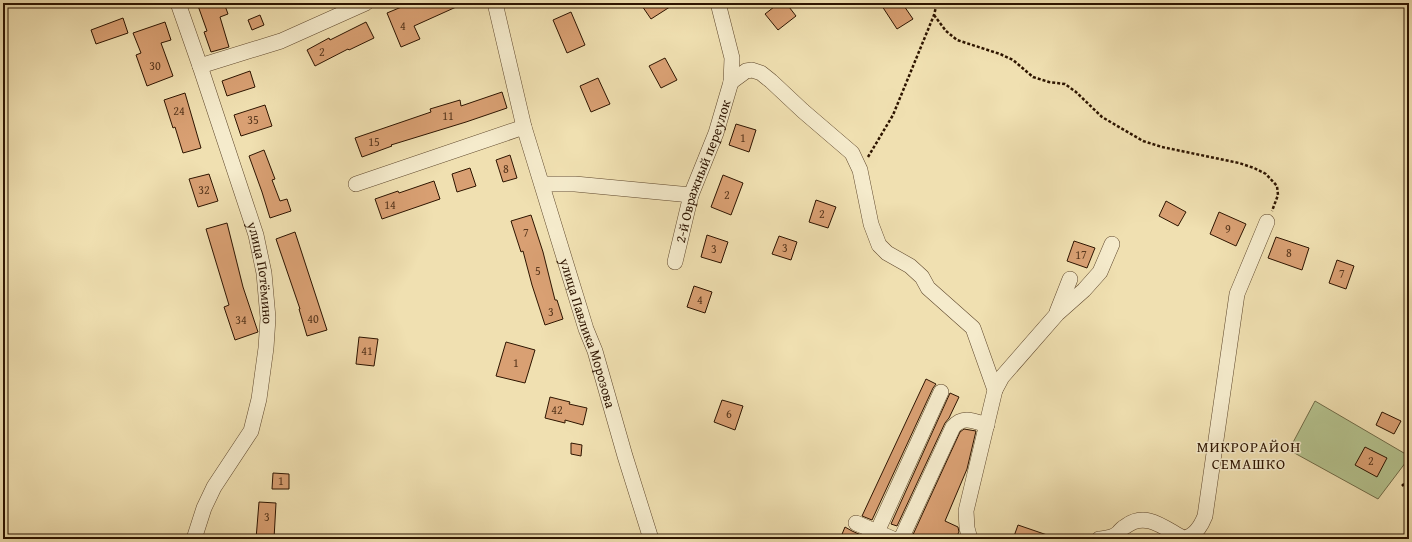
<svg xmlns="http://www.w3.org/2000/svg" width="1412" height="542" viewBox="0 0 1412 542" font-family="'Gentium Book Plus',serif">
  <style>
    .green { fill: #b5c38f; stroke: #716c48 }
    .building { fill: #d9a073; stroke: #2d1400 }
    .lines { fill: none; stroke-linecap: round; stroke-linejoin: round }
    .minor-casing { stroke: #5e472c; stroke-width: 16 }
    .path { stroke: #2d1400; stroke-width: 2.5; stroke-dasharray: 3 2; stroke-linecap: butt }
    .minor { stroke: #f5ebcc; stroke-width: 15 }
    .labels { text-anchor: middle; stroke-width: 3; stroke-linejoin: round; paint-order: stroke }
    .number-label { font-size: 12px; fill: #58371d }
    .street-label { font-size: 14px; fill: #2d1400; stroke: #f5ebcc }
    .neighbourhood-label { font-size: 15px; letter-spacing: 1px; fill: #2d1400; stroke: #f5ebcc }
  </style>
  <rect width="100%" height="100%" fill="#f0e0b1"/>
  <filter id="stains"><feTurbulence type="fractalNoise" baseFrequency=".005" numOctaves="4"/><feColorMatrix values="0 0 0 0 .2 0 0 0 0 .09 0 0 0 0 .02 0 0 0 .5 -.17"/></filter>
  <radialGradient id="worn" r=".72"><stop offset=".6" stop-color="#630" stop-opacity="0"/><stop offset="1" stop-color="#630" stop-opacity=".3"/></radialGradient>
  <path class="green" d="M1315 401 1409 456V458L1378 499 1289 450Z"/>
  <path class="building" d="M197 3H224L228 14 220 17 229 47 211 52 204 32 207 31Z
    M411 3H465L414 26 420 39 401 47 387 13Z
    M640 3H676L651 19Z
    M779 3H786L796 16 778 30 765 14Z
    M880 3H902L913 19 897 29Z
    M571 12 585 45 567 53 553 20Z
    M260 15 264 25 252 30 248 20Z
    M123 18 128 33 96 44 91 30Z
    M165 22 171 40 161 43 173 76 147 86 136 55 141 53 133 33Z
    M366 22 374 38 349 50 348 49 315 66 307 50 329 38 330 40Z
    M665 58 677 80 661 88 649 66Z
    M250 71 255 87 227 96 222 81Z
    M598 78 610 104 591 112 580 86Z
    M502 92 507 108 466 122 391 145 392 146 362 157 355 138 431 112 430 109 460 100 461 106Z
    M185 93 201 148 183 153 175 127 173 128 164 100Z
    M265 105 272 126 241 136 234 115Z
    M736 124 756 130 749 152 729 145Z
    M264 150 275 179 272 180 280 201 287 199 291 211 270 218 262 192 249 156Z
    M510 155 517 178 503 182 496 160Z
    M470 168 476 186 457 192 452 174Z
    M209 174 218 201 198 207 189 179Z
    M723 175 743 183 731 215 711 207Z
    M434 181 440 199 382 219 375 199 398 191 399 193Z
    M816 200 836 207 828 228 809 222Z
    M1166 201 1186 212 1178 226 1159 216Z
    M1219 212 1246 224 1236 246 1210 234Z
    M531 215 543 252 555 300H557L563 319 545 325 532 285 523 251 521 252 511 221Z
    M227 223 243 287 258 332 235 340 224 307 229 305 206 229Z
    M295 232 327 330 307 336 299 309H300L276 239Z
    M707 235 728 242 721 263 701 257Z
    M779 236 797 242 791 260 772 254Z
    M1276 237 1309 248 1302 270 1268 258Z
    M1074 241 1095 248 1087 268 1067 261Z
    M1337 260 1354 266 1346 289 1329 283Z
    M694 286 712 292 705 313 687 307Z
    M359 337 378 339 374 366 356 364Z
    M506 342 535 350 525 383 496 376Z
    M926 379 936 384 933 388 872 520 862 516Z
    M950 393 959 397 949 418 945 423 897 526 891 524Z
    M550 397 570 402 569 404 587 408 583 425 565 420V423L545 418Z
    M722 400 743 406 735 430 714 422Z
    M1382 412 1401 421 1394 434 1376 425Z
    M964 429 976 431 967 469 945 521 958 527 959 532 955 539H911L960 432Z
    M571 443 582 445 581 456 571 454Z
    M1365 447 1387 458 1377 477 1355 465Z
    M273 473 289 474V489H272Z
    M259 502 276 503 274 539H256Z
    M1018 525 1053 537V539H1013Z
    M845 527 852 531 870 539H840Z"/>
  <g class="lines">
    <defs>
      <g id="minor">
        <path id="s1" d="M178 3 200 66 256 235 264 273 268 318 266 348 259 399 251 431 214 487 204 508 194 539"/>
        <path id="s2" d="M495 3 524 127 586 329 595 351 625 456 651 539"/>
        <path d="M200 66 281 41 366 3"/>
        <path d="M731 82 746 71 752 70 761 73 771 81 803 111 852 153 860 170 871 224 879 245 887 253 910 266 922 277 928 288 973 328 995 390 966 511 967 528 970 539"/>
        <path d="M356 184 524 127"/>
        <path d="M542 184H575L691 195"/>
        <path id="s3" d="M675 262 691 195 716 133 731 82 732 58 718 3"/>
        <path d="M1057 312 1070 279"/>
        <path d="M995 390 1002 377 1057 314 1084 290 1100 272 1112 244"/>
        <path d="M856 523 893 539"/>
        <path d="M877 532 941 392"/>
        <path d="M901 539 953 427C963 415 974 421 987 425"/>
        <path d="M1099 539C1106 538 1114 538 1119 532 1121 530 1123 527 1126 526 1146 511 1164 528 1183 538 1195 537 1201 526 1205 516L1237 294 1267 222"/>
      </g>
    </defs>
    <use href="#minor" class="minor-casing"/>
    <path class="path" d="M934 15 946 31 957 40 1000 54 1013 60 1033 77 1049 82 1065 84 1076 92 1102 117 1143 141 1162 147 1239 163 1254 168 1266 174 1277 186 1278 195 1272 211
      M868 157 893 115 934 15 937 3
      M1402 486 1409 479"/>
    <use href="#minor" class="minor"/>
  </g>
  <g class="labels">
    <g class="number-label">
      <text x="403" y="30">4</text>
      <text x="322" y="56">2</text>
      <text x="155" y="70">30</text>
      <text x="179" y="115">24</text>
      <text x="448" y="120">11</text>
      <text x="253" y="124">35</text>
      <text x="743" y="142">1</text>
      <text x="374" y="146">15</text>
      <text x="506" y="173">8</text>
      <text x="204" y="194">32</text>
      <text x="727" y="199">2</text>
      <text x="390" y="209">14</text>
      <text x="822" y="218">2</text>
      <text x="1228" y="233">9</text>
      <text x="526" y="237">7</text>
      <text x="785" y="252">3</text>
      <text x="714" y="253">3</text>
      <text x="1289" y="257">8</text>
      <text x="1081" y="259">17</text>
      <text x="538" y="275">5</text>
      <text x="1342" y="278">7</text>
      <text x="700" y="304">4</text>
      <text x="551" y="316">3</text>
      <text x="313" y="323">40</text>
      <text x="241" y="324">34</text>
      <text x="367" y="355">41</text>
      <text x="516" y="367">1</text>
      <text x="557" y="414">42</text>
      <text x="729" y="418">6</text>
      <text x="1371" y="465">2</text>
      <text x="281" y="485">1</text>
      <text x="267" y="521">3</text>
    </g>
    <g class="street-label">
      <text dy="5" stroke="none"><textPath href="#s3" startOffset="95">2-й Овражный переулок</textPath></text>
      <text dy="5" stroke="none"><textPath href="#s1" startOffset="283">улица Потёмино</textPath></text>
      <text dy="5" stroke="none"><textPath href="#s2" startOffset="343">улица Павлика Морозова</textPath></text>
    </g>
    <g class="neighbourhood-label">
      <text x="1249" y="452">МИКРОРАЙОН<tspan x="1249" dy="17">СЕМАШКО</tspan></text>
    </g>
  </g>
  <rect width="1412" height="542" fill="none" stroke="#f0e0b1" stroke-width="16"/>
  <rect x="4" y="4" width="1404" height="534" fill="none" stroke="#2d1400" stroke-width="2"/>
  <rect x="8" y="8" width="1396" height="526" fill="none" stroke="#2d1400"/>
  <rect width="100%" height="100%" filter="url(#stains)"/>
  <rect width="100%" height="100%" fill="url(#worn)"/>
</svg>
